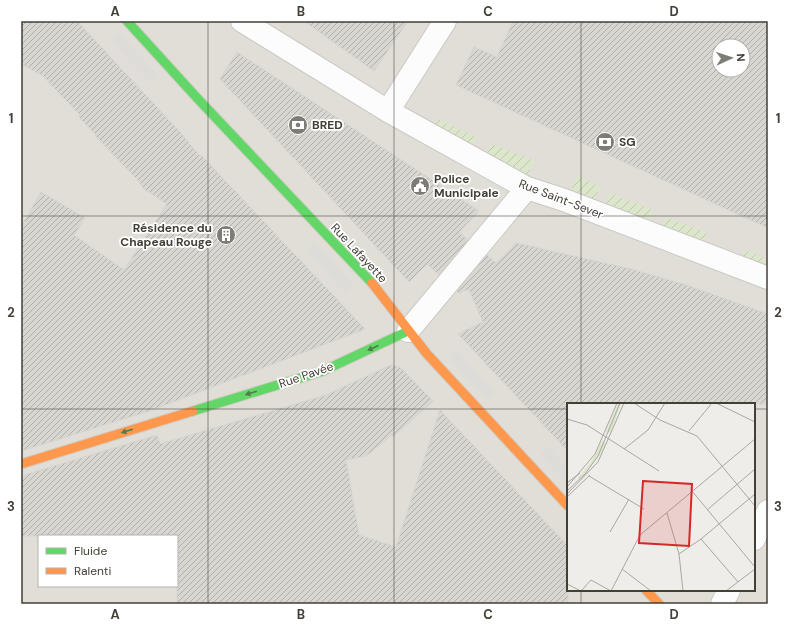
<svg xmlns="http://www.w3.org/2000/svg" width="789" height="625" viewBox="0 0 789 625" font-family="'DM Sans',sans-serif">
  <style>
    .residential { fill: #e1ded7; fill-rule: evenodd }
    .garden { fill: url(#garden-furrows) }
    .parking { fill: #dddcd9 }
    .building { fill: url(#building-hatch); stroke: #d6d4cf; fill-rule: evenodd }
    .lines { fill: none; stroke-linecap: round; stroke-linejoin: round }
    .street-casing { stroke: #cac9c5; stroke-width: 24 }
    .fast-casing { stroke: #cfccc3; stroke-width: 11 }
    .slow-casing { stroke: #cfccc3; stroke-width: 11 }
    .street { stroke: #fcfcfc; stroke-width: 22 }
    .fast { stroke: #63d668; stroke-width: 9 }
    .slow { stroke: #ff974d; stroke-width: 9 }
    .oneway { fill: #507b4a }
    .grid { fill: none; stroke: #433e36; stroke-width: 1; stroke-opacity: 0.55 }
    .labels { text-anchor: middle; stroke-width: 3.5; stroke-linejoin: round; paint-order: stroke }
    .poi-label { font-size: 12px; font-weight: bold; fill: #433e36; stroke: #fff; text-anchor: start }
    .street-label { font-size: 12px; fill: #433e36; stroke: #fff }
    .inset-road { fill: none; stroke: #aaa7a1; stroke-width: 1 }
    .view { fill: #d62828; fill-opacity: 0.15; stroke: #d62828; stroke-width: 2 }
    .inset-edge { fill: none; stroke: #433e36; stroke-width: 2 }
    .neatline { fill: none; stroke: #433e36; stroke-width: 1.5 }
    .grid-label { font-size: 13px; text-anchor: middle; font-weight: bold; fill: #433e36 }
  </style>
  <defs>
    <pattern id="garden-furrows" width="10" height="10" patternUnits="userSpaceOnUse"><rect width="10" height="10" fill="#dce6cb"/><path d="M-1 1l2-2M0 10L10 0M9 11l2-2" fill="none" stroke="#bec6af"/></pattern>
    <pattern id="building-hatch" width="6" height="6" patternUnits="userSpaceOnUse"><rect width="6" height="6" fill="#d8d6d1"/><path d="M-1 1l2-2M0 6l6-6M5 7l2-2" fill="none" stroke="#b1afaa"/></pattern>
  </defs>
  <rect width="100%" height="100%" fill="#eeede9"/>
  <path class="residential" d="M21 21H768V604H21ZM719 46H743V70H719ZM568 404H754V590H568ZM39 536H177V586H39Z"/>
  <path class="garden" d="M437 119 477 137 463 160 428 136Z
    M492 144 535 161 516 195 477 170Z
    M577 176 600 187 585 220 563 211Z
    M610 193 653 210 642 238 598 224Z
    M666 217 707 233 697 259 655 243Z
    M745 250 768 260V284L737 272Z"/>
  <path class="parking" d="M119 33 158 76 150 83 111 41Z
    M314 243 354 285 345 293 306 251Z
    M456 349 495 392 487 400 448 357Z
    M548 447 568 468V485L540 454Z"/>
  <path class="building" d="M21 21H77L180 132 200 156 201 155 365 329 149 411 21 451V227L41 192 85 218 74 235 124 270 167 204 144 189 137 179 95 136 96 135 79 117 80 115 42 75 21 64Z
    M304 21H408L374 71Z
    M513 21H768V228L456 85 474 47 497 57ZM719 46H743V70H719Z
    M237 52 479 211 459 232 468 240 439 275 427 264 409 282 220 79Z
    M516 243 631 269 686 285 768 314V404H568V451L458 334 483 322 469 289 459 293 457 291 487 255 496 263Z
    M391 365 400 367 433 401 393 437 392 435 366 456 346 460 359 535 396 547 440 410 568 546V604H177V536H21V476L157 435 160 444 326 395Z"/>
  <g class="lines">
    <defs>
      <path id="street" d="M242 21 388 111 527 188 564 200 768 278
        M388 111 445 21
        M408 331 527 188
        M754 539 768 511
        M722 604 729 590"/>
      <path id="fast" d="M127 21 198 99 372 283
        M193 411 323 371 408 331"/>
      <path id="slow" d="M372 283 427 354 568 506
        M21 464 193 411
        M646 590 659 604"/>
    </defs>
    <use href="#street" class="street-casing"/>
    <use href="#fast" class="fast-casing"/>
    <use href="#slow" class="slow-casing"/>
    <use href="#street" class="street"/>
    <use href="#fast" class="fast"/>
    <use href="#slow" class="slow"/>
  </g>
  <defs><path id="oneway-solid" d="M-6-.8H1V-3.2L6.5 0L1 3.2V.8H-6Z"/></defs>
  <g class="oneway">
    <use href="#oneway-solid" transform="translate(373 348) rotate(155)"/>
    <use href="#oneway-solid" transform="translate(251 393) rotate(163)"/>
    <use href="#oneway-solid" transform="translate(127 431) rotate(163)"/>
  </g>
  <path class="grid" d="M208 21V604M394 21V604M581 21V404M21 216H768M21 409H568M754 409H768M581 590V604"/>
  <defs>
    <symbol id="bank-disc" viewBox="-11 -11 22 22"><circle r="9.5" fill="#7f7b75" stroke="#fff"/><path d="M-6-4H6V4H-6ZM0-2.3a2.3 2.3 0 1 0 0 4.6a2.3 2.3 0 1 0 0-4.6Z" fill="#fff"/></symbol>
    <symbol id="civic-disc" viewBox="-11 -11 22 22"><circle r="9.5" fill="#7f7b75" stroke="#fff"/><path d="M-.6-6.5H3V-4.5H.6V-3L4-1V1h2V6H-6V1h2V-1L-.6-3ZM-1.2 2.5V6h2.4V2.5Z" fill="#fff"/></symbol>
    <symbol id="building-disc" viewBox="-11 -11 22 22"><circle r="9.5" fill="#7f7b75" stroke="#fff"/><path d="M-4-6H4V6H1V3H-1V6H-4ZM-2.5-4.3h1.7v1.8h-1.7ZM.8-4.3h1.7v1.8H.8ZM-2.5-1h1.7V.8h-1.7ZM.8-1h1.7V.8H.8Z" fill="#fff"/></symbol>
  </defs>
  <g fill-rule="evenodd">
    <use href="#bank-disc" x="287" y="114" width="22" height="22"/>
    <use href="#bank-disc" x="594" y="131" width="22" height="22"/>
    <use href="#civic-disc" x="409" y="175" width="22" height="22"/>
    <use href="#building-disc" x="215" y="224" width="22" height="22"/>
  </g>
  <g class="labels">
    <g class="poi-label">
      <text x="312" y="129">BRED</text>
      <text x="619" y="146">SG</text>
      <text x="434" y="183">Police<tspan x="434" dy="14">Municipale</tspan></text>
      <text x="212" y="232" text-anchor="end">Résidence du<tspan x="212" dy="14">Chapeau Rouge</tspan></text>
    </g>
    <g class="street-label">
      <text transform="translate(561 199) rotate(21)" y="4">Rue Saint-Sever</text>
      <text transform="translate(359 253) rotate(47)" y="4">Rue Lafayette</text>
      <text transform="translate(306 375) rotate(-19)" y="4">Rue Pavée</text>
    </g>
  </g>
  <g transform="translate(567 403)">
    <rect width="188" height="188" fill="#eeede9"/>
    <path d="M51 0H54L44 30 39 29ZM35 38 40 40 34 51 13 77 11 75 24 59Z" fill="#dce6cb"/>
    <path class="inset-road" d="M67 0 93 17 130 33 188 103M149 0 188 19M0 16 20 22 92 68M122 28 145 0M57 46 81 27 98 0M22 73 77 106M0 80 13 70M0 84 28 51 50 0M0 88 18 71 31 53 53 0M125 88 188 164M0 91 31 59 57 0M0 94 23 72M140 107 188 66M100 110 112 151 116 188M43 129 62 96M134 136 171 179M112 151 134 136 188 91M55 166 84 188M0 181 14 188M14 188 24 177 44 188M44 188 73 132 188 36M159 188 188 166"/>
    <path class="view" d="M76 78 125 81 122 143 72 140Z"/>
    <rect width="188" height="188" class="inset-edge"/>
  </g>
  <rect width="789" height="625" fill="none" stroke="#ffffff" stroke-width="44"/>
  <rect x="38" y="535" width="140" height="52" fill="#ffffff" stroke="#b4b2af"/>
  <rect x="46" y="548" width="20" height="6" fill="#63d668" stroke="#b4b2af"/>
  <text x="74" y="555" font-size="12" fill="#433e36">Fluide</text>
  <rect x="46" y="568" width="20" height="6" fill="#ff974d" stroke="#b4b2af"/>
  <text x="74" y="575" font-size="12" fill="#433e36">Ralenti</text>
  <g transform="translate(731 58) rotate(87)"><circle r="19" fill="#ffffff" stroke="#b4b2af"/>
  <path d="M0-3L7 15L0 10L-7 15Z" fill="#7f7b75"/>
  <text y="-6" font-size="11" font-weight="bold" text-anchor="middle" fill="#433e36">N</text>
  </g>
  <rect x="22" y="22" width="745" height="581" class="neatline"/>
  <g class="grid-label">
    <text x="115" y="16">A</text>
    <text x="301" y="16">B</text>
    <text x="488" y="16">C</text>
    <text x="674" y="16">D</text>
    <text x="11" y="123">1</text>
    <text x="778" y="123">1</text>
    <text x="11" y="317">2</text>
    <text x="778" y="317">2</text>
    <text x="11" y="511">3</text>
    <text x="778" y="511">3</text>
    <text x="115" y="619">A</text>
    <text x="301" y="619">B</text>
    <text x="488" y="619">C</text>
    <text x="674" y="619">D</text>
  </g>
</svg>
